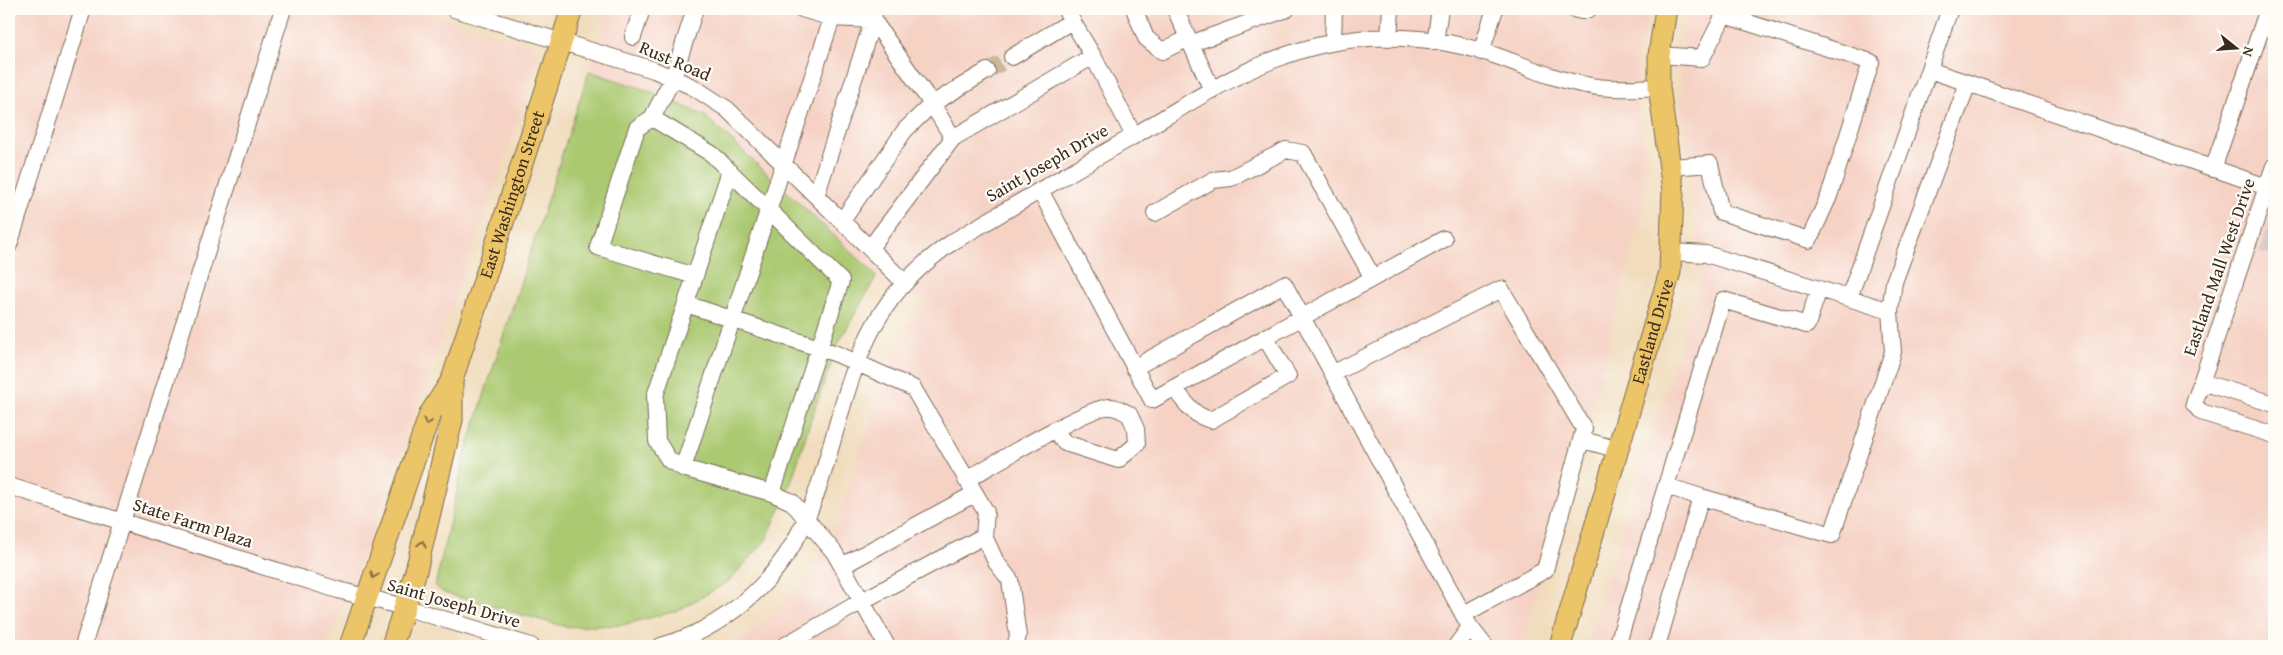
<svg xmlns="http://www.w3.org/2000/svg" width="2283" height="655" viewBox="0 0 2283 655" font-family="'Gentium Book Plus',serif">
  <style>
    .built { fill: #f6d2c5 }
    .industrial { fill: #d1bfbf }
    .green { fill: #aac971; stroke: #727a48 }
    .lines { fill: none; stroke-linecap: round; stroke-linejoin: round }
    .minor-tunnel { stroke: #cdb89c; stroke-width: 16; stroke-dasharray: 16 8; stroke-linecap: butt }
    .minor-casing { stroke: #7b6855; stroke-width: 18 }
    .major-casing { stroke: #7b6855; stroke-width: 23 }
    .minor { stroke: #fff; stroke-width: 16 }
    .major { stroke: #ecc569; stroke-width: 21 }
    .oneway { stroke: #8b7040 }
    .labels { text-anchor: middle; stroke-width: 4.5; stroke-linejoin: round; paint-order: stroke }
    .street-label { font-size: 18px; fill: #3b2a1e; stroke: #fdfcf7 }
  </style>
  <rect width="100%" height="100%" fill="#fdfcf7"/>
  <filter id="ink" filterUnits="userSpaceOnUse"><feTurbulence type="fractalNoise" baseFrequency=".02" numOctaves="2"/><feDisplacementMap in="SourceGraphic" scale="10" xChannelSelector="R" yChannelSelector="G"/><feConvolveMatrix kernelMatrix="1 2 1 2 8 2 1 2 1" color-interpolation-filters="sRGB"/></filter>
  <filter id="wash" filterUnits="userSpaceOnUse"><feTurbulence type="fractalNoise" baseFrequency=".0096" numOctaves="4" result="noise"/><feDisplacementMap in="SourceGraphic" scale="20" xChannelSelector="R" yChannelSelector="G"/><feGaussianBlur stdDeviation="1.12" result="paint"/><feColorMatrix in="noise" values="0 0 0 0 0 0 0 0 0 0 0 0 0 0 0 0 0 1.4 0 .05"/><feComposite in="paint" operator="in"/></filter>
  <g filter="url(#wash)">
    <rect width="100%" height="100%" fill="#f1dcbc"/>
    <path class="built" d="M9 9H414L528 44 535 49 540 59 364 556 326 646H9Z
      M608 9H1652L1637 56 1638 112 1644 150V199L1594 403 1521 646H727L739 641 769 618 809 575 840 514 876 400 904 332 927 299 882 287 871 270 705 116 655 93 589 71Z
      M1690 9H2274V207L2259 251 2274 257V646H1587L1702 272 1681 102 1683 36Z"/>
    <path class="industrial" d="M2274 207V257L2259 252Z"/>
    <path class="green" d="M589 71 655 93 705 116 871 270 876 277 839 342 812 416 790 486 766 540 728 582 677 611 622 625 566 627 444 593 435 586 466 451Z"/>
  </g>
  <g filter="url(#ink)">
    <g class="lines">
      <path class="minor-tunnel" d="M987 71 1012 57"/>
      <defs>
        <path id="minor" d="M454 9 654 70 693 87 727 109 905 283
          M695 9 673 78 652 118 637 128 598 247 695 276
          M802 9 832 18 873 20 816 196
          M1065 9 1093 56 1134 136
          M1134 9 1146 38 1162 51 1187 39
          M1175 9 1212 90
          M1573 9 1582 11 1589 9
          M874 12 873 20 932 104 953 138
          M633 37 642 9
          M1389 38 1391 9
          M1333 42 1334 9
          M1435 42 1440 9
          M1190 44 1287 9
          M1481 52 1495 9
          M1659 55 1702 58 1724 15 1871 62 1829 196 1809 240 1721 212 1710 164 1671 167
          M1012 57 1072 21
          M1929 70 1968 83
          M652 118 712 154 841 281 772 493
          M2274 166 2194 404 2201 412 2274 435
          M2213 169 2268 9
          M730 171 655 396 657 441 669 460 683 468 772 493 792 502 834 552 887 646
          M1040 190 1152 400 1444 239
          M1155 213 1213 180 1231 178 1286 150 1303 153 1373 278
          M842 221 905 130 932 104 987 71
          M9 245 83 9
          M870 248 953 138 1093 56
          M1849 298 1950 9
          M686 304 837 354 913 388 986 512 984 536 996 562 1010 580 1018 636 1015 646
          M1890 311 1894 282 1968 83 2267 187
          M1134 368 1284 284 1470 627 1485 646
          M1334 373 1501 289 1584 429 1545 570 1464 614
          M2201 382 2274 404
          M1174 388C1185 402 1193 416 1211 420L1288 376 1265 337
          M1583 440 1619 450
          M683 468 832 18
          M966 480C989 467 1092 404 1111 407 1117 407 1124 412 1129 414L1136 429 1137 444 1118 460 1065 443 1055 431
          M9 486 338 590 404 607 531 646
          M1666 486 1701 497
          M842 566 974 494
          M83 646 283 9
          M661 646C692 638 719 623 744 602 835 527 823 416 876 322 895 289 923 262 954 241 1013 206 1071 172 1130 138 1220 85 1295 31 1405 38 1433 39 1462 45 1488 53 1521 64 1552 79 1586 85 1610 90 1635 88 1659 87
          M784 646 862 601 984 536
          M1456 646 1470 627
          M1617 646 1723 300 1807 325 1819 289
          M1657 646 1701 497 1832 535 1893 352 1890 311 1706 254 1672 252"/>
        <g id="major">
          <path id="s1" d="M350 646 430 414 452 380 572 9"/>
          <path d="M392 646 416 571 452 420V380"/>
          <path id="s2" d="M1560 646 1670 272 1673 190 1659 87V55L1666 9"/>
        </g>
      </defs>
      <use href="#minor" class="minor-casing"/>
      <use href="#major" class="major-casing"/>
      <use href="#minor" class="minor"/>
      <use href="#major" class="major"/>
    </g>
    <defs><path id="oneway-chevron" d="M-2-3.5L2.5 0L-2 3.5" fill="none" stroke-width="1.6" stroke-linecap="round" stroke-linejoin="round" transform="scale(1.25)"/></defs>
    <g class="oneway">
      <use href="#oneway-chevron" transform="translate(427 422) rotate(109)"/>
      <use href="#oneway-chevron" transform="translate(422 544) rotate(-76)"/>
      <use href="#oneway-chevron" transform="translate(374 575) rotate(111)"/>
    </g>
  </g>
  <g class="labels">
    <g class="street-label">
      <text transform="translate(675 61) rotate(23)" y="6">Rust Road</text>
      <text transform="translate(1047 163) rotate(-30)" y="6">Saint Joseph Drive</text>
      <text dy="6" stroke="none"><textPath href="#s1" startOffset="481">East Washington Street</textPath></text>
      <text transform="translate(2219 267) rotate(-71)" y="6">Eastland Mall West Drive</text>
      <text dy="6" stroke="none"><textPath href="#s2" startOffset="328">Eastland Drive</textPath></text>
      <text transform="translate(193 523) rotate(18)" y="6">State Farm Plaza</text>
      <text transform="translate(454 603) rotate(16)" y="6">Saint Joseph Drive</text>
    </g>
  </g>
  <rect width="2283" height="655" fill="none" stroke="#fdfcf7" stroke-width="30"/>
  <g transform="translate(2236 48) rotate(107)" stroke="#fdfcf7" stroke-width="4" paint-order="stroke">
  <path d="M0-4L9 19L0 12L-9 19Z" fill="#3b2a1e"/>
  <text y="-8" font-size="14" font-weight="bold" text-anchor="middle" fill="#3b2a1e">N</text>
  </g>
</svg>
